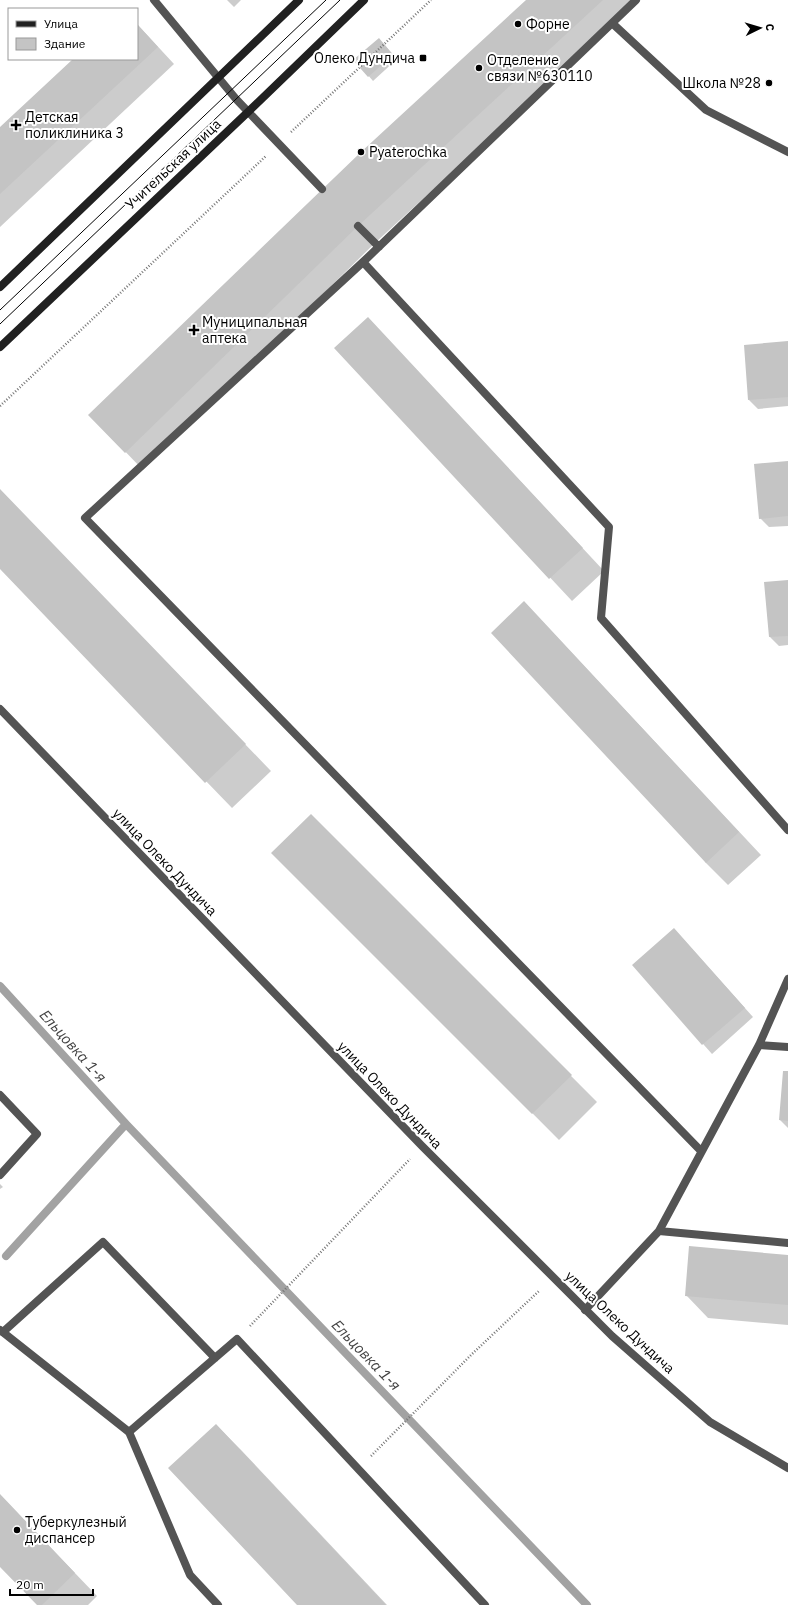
<svg xmlns="http://www.w3.org/2000/svg" width="788" height="1605" viewBox="0 0 788 1605" font-family="'IBM Plex Sans',sans-serif">
  <style>
    .shadow { fill: #0003 }
    .lines { fill: none; stroke-linecap: round; stroke-linejoin: round }
    .stream { stroke: #a2a2a2; stroke-width: 8 }
    .building { fill: #c4c4c4 }
    .path { stroke: #767676; stroke-width: 2.5; stroke-dasharray: 1 2; stroke-linecap: butt }
    .service { stroke: #545454; stroke-width: 8 }
    .minor { stroke: #545454; stroke-width: 8 }
    .secondary { stroke: #212121; stroke-width: 8 }
    .tram { stroke: #000; stroke-width: 1 }
    .poi-dot { fill: #000; stroke: #fff; stroke-width: 1.5 }
    .labels { text-anchor: middle; stroke-width: 4; stroke-linejoin: round; paint-order: stroke }
    .poi-label { font-size: 14px; fill: #000; stroke: #fff; text-anchor: start }
    .street-label { font-size: 14px; fill: #000; stroke: #fff }
    .water-label { font-size: 15px; font-style: italic; fill: #434343; stroke: #fff }
  </style>
  <rect width="100%" height="100%" fill="#fff"/>
  <path class="shadow" d="M227 0H241L234 7Z
    M528 0H639L375 243 143 470 90 415Z
    M137 24 174 64 0 227V128L74 59H137Z
    M383 43 397 59 373 81 355 60Z
    M368 318 604 571 572 601 336 348Z
    M788 342V406L758 409 749 400Z
    M788 462V526L769 527 760 518Z
    M0 490 271 771 232 808 0 568Z
    M788 581V645L779 646 770 637 765 583Z
    M524 602 761 855 728 885 706 863Z
    M311 815 597 1102 559 1140 273 853Z
    M674 929 753 1017 712 1054 633 965Z
    M788 1072V1128L780 1120Z
    M0 1184 3 1187 0 1189Z
    M788 1256V1325L708 1318 686 1295Z
    M216 1425 242 1451 387 1605H298Z
    M0 1495 97 1596 88 1605H38L0 1565Z"/>
  <g class="lines">
    <path class="stream" d="M0 986 126 1124 6 1256
      M126 1124 587 1605"/>
  </g>
  <path class="building" d="M526 0H603L358 226 125 453 88 415 361 152Z
    M137 24 158 47 0 194V127L73 59H137Z
    M379 38 393 55 368 77 353 60Z
    M368 317 583 548 549 579 334 348Z
    M788 341V397L748 400 744 345Z
    M788 461V516L759 519 754 464Z
    M0 489 246 744 205 783 0 569Z
    M788 580V636L769 637 764 582Z
    M524 601 739 832 706 863 491 633Z
    M311 814 572 1075 532 1114 271 853Z
    M674 928 745 1008 702 1045 632 965Z
    M783 1071H788V1121L779 1120Z
    M689 1246 788 1255V1305L685 1296Z
    M216 1424 386 1605H297L168 1468Z
    M0 1494 75 1573 42 1605H37L0 1567Z"/>
  <g class="lines">
    <path class="path" d="M291 132 431 0
      M0 406 266 156
      M250 1326 410 1159
      M371 1456 471 1355 540 1290"/>
    <path class="service" d="M154 0 236 99 322 189
      M636 0 363 262 85 518 701 1151
      M612 23 706 110 788 152
      M358 226 379 247
      M363 262 609 527 601 618 788 830
      M759 1045 788 1047
      M0 1095 37 1134 0 1175
      M659 1231 788 1243
      M585 1310 659 1231 759 1045 788 979
      M3 1332 103 1242 215 1358
      M129 1432 237 1339 485 1605"/>
    <path class="minor" d="M0 709 422 1146 612 1336 710 1422 788 1468
      M0 1330 129 1432 190 1575 218 1605"/>
    <path class="secondary" d="M0 287 299 0
      M0 347 248 112 364 0"/>
    <path class="tram" d="M0 310 326 0
      M0 324 340 0"/>
  </g>
  <g class="poi-dot">
    <circle cx="518" cy="24" r="4"/>
    <rect x="419" y="54" width="8" height="8" rx="2"/>
    <circle cx="479" cy="68" r="4"/>
    <circle cx="769" cy="83" r="4"/>
    <path d="M14 119h4v4h4v4h-4v4h-4v-4h-4v-4h4z"/>
    <circle cx="361" cy="152" r="4"/>
    <path d="M192 324h4v4h4v4h-4v4h-4v-4h-4v-4h4z"/>
    <circle cx="17" cy="1530" r="4"/>
  </g>
  <g class="labels">
    <g class="poi-label">
      <text x="526" y="29">Форне</text>
      <text x="415" y="63" text-anchor="end">Олеко Дундича</text>
      <text x="487" y="65">Отделение<tspan x="487" dy="16">связи №630110</tspan></text>
      <text x="761" y="88" text-anchor="end">Школа №28</text>
      <text x="25" y="122">Детская<tspan x="25" dy="16">поликлиника 3</tspan></text>
      <text x="369" y="157">Pyaterochka</text>
      <text x="202" y="327">Муниципальная<tspan x="202" dy="16">аптека</tspan></text>
      <text x="25" y="1527">Туберкулезный<tspan x="25" dy="16">диспансер</tspan></text>
    </g>
    <g class="street-label">
      <text transform="translate(173 164) rotate(-43)" y="5">Учительская улица</text>
      <text transform="translate(165 862) rotate(46)" y="5">улица Олеко Дундича</text>
      <text transform="translate(390 1095) rotate(46)" y="5">улица Олеко Дундича</text>
      <text transform="translate(620 1322) rotate(43)" y="5">улица Олеко Дундича</text>
    </g>
    <g class="water-label">
      <text transform="translate(73 1046) rotate(48)" y="5">Ельцовка 1-я</text>
      <text transform="translate(366 1355) rotate(46)" y="5">Ельцовка 1-я</text>
    </g>
  </g>
  <rect x="8" y="8" width="130" height="52" fill="#ffffff" stroke="#999999"/>
  <rect x="16" y="21" width="20" height="6" fill="#212121" stroke="#999999"/>
  <text x="44" y="28" font-size="12" fill="#000000">Улица</text>
  <rect x="16" y="38" width="20" height="12" fill="#c4c4c4" stroke="#999999"/>
  <text x="44" y="48" font-size="12" fill="#000000">Здание</text>
  <g transform="translate(760 28) rotate(85)" stroke="#ffffff" stroke-width="3" paint-order="stroke">
  <path d="M0-3L7 15L0 10L-7 15Z" fill="#000000"/>
  <text y="-6" font-size="11" font-weight="bold" text-anchor="middle" fill="#000000">С</text>
  </g>
  <path d="M10 1589v6h83v-6" fill="none" stroke="#000000" stroke-width="2"/>
  <text x="16" y="1589" font-size="12" fill="#000000" stroke="#ffffff" stroke-width="3" paint-order="stroke">20 m</text>
</svg>
